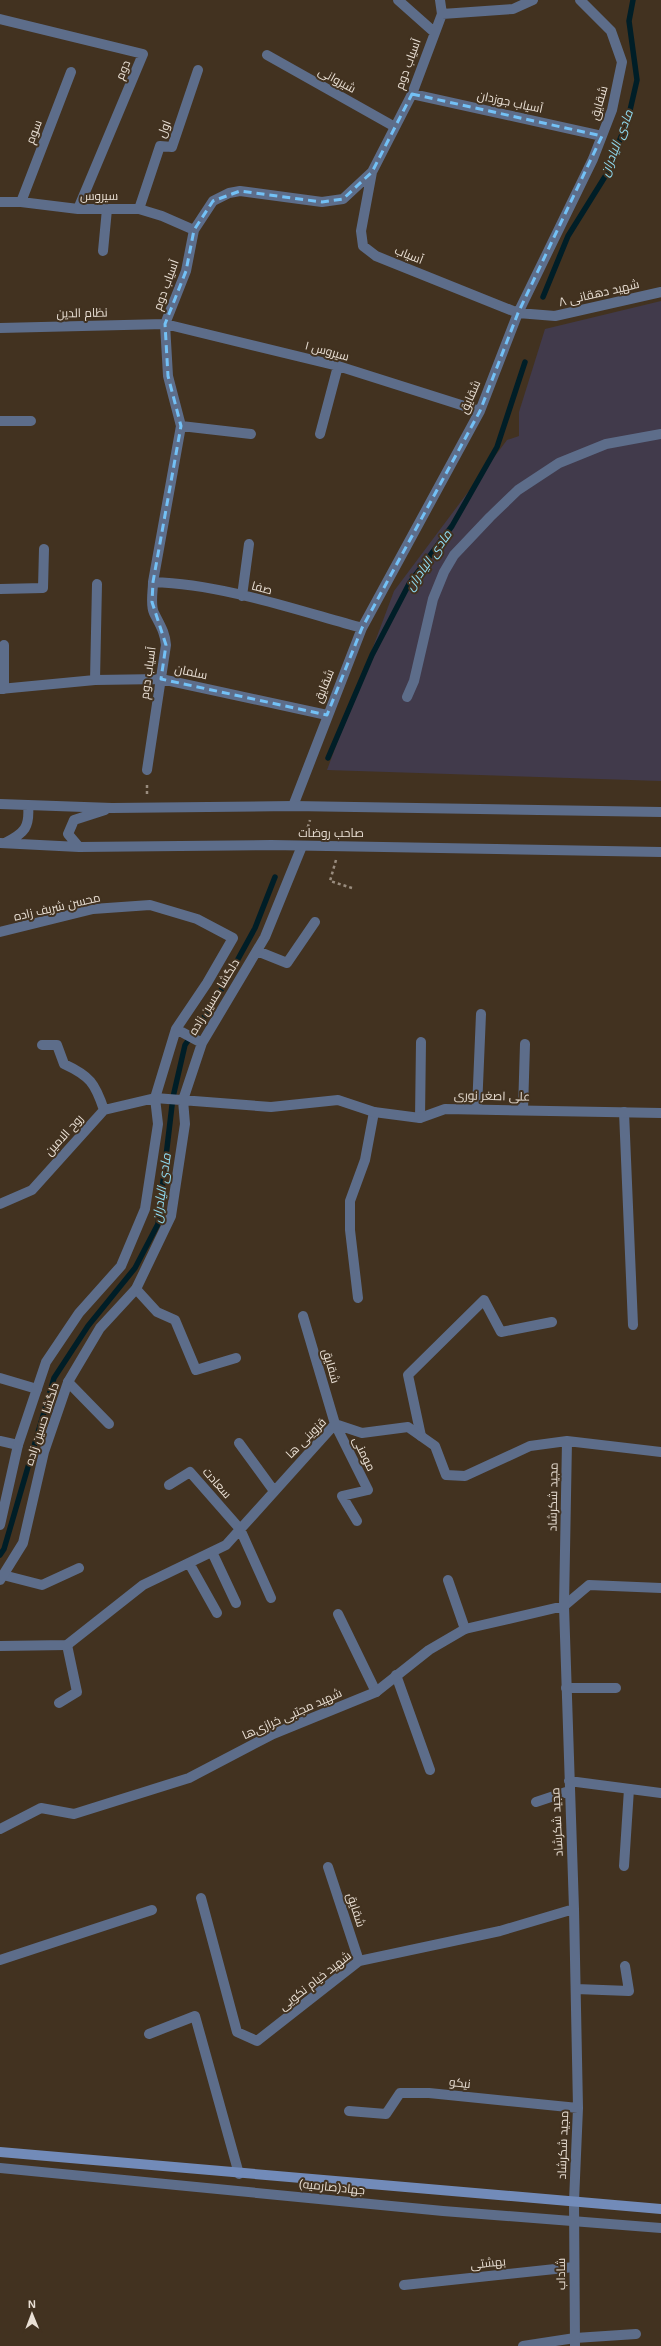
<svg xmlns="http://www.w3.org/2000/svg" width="661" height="2346" viewBox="0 0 661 2346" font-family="Arial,Cairo,sans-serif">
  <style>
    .medical { fill: #413a4b }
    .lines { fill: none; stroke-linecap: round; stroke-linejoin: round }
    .stream { stroke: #001e27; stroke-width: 5.5 }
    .path { stroke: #998c7e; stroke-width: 2.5; stroke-dasharray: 3 3; stroke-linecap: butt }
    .service { stroke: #5d6d8a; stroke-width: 10 }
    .minor { stroke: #5d6d8a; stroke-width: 10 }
    .tertiary { stroke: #5d6d8a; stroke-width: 10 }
    .secondary { stroke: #728bb9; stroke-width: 10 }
    .marked { fill: none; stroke: #73c1f6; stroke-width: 3; stroke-dasharray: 8 5; stroke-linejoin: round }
    .labels { text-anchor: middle; stroke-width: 4; stroke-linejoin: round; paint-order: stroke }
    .street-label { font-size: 12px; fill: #eae0d5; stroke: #423220 }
    .water-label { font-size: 13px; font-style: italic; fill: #8fdbf1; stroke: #423220 }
  </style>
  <rect width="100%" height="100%" fill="#423220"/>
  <path class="medical" d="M661 301V781L327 770 394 591 507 440 519 436V412L545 329Z"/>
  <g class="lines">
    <path class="stream" d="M543 297 568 236 606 175 628 119 637 80 629 21 633 0
      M328 758 372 655 409 584 452 526 497 447 525 362
      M0 1555 4 1549 54 1378 88 1326 135 1268 158 1224 173 1097 185 1045 215 1001 255 928 275 877"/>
    <path class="path" d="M147 794V783
      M306 833 310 820
      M336 860 330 881 352 888"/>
    <path class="service" d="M407 697 414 681 433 599 444 572 454 555 490 517 518 490 559 463 606 444 661 434
      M477 1109 481 1014
      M523 1110 525 1044
      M624 1112 633 1325
      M420 1118 421 1042
      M136 1289 157 1312 175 1320 196 1370 236 1358
      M358 1298 350 1230V1201L365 1160 374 1112
      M0 1378 37 1389
      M68 1382 109 1424
      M421 1436 408 1375 484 1300 501 1332 552 1322
      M0 1441 18 1445
      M3 1575 42 1585 79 1568
      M448 1580 465 1629
      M564 1606 589 1585 661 1588
      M338 1614 376 1692
      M396 1675 430 1770
      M566 1688H616
      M59 1703 77 1692 67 1645
      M624 1866 629 1789
      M328 1867 359 1961
      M0 1960 152 1910
      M149 2034 195 2016 239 2174
      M0 2168 443 2211 661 2228"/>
    <path class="minor" d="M398 0 434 32
      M442 14 513 9 533 0
      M0 19 143 54 78 209
      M267 55 395 127
      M412 94 602 136
      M372 172 361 231 363 246 376 256 518 313 555 316 661 292
      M0 202H21L78 209H139L162 216 194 230
      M21 202 71 72
      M139 209 160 146 172 147 198 70
      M103 251 107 209
      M0 328 165 324 338 366 480 411
      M0 421H31
      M181 426 251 434
      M320 434 338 366
      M153 582C222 584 296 610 362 628
      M0 589 43 588 44 549
      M242 596 249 544
      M95 680 97 584
      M0 689 95 680 161 679 327 715
      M4 689V645
      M147 770 166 645C165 632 160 625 154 613 150 604 153 592 153 582L181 426 168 376 165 324 186 271 194 230 213 201 229 193 240 191 322 202 343 199 372 172 412 94 442 14 440 0
      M293 806 362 628 480 411 518 313 593 159 612 110 622 62 611 31 580 0
      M0 932 93 909 150 905 197 919 233 938 207 983 176 1029 155 1098 158 1124 145 1209 121 1266 79 1313 46 1362 18 1445 0 1525
      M257 951 287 963 315 922
      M176 1029 202 1043
      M42 1045H57L64 1064C90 1076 95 1083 104 1110
      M0 1204 32 1190 104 1110 155 1098 271 1107 338 1100 374 1112 420 1118 445 1109 661 1113
      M303 1316 335 1424 368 1490 342 1496 357 1521
      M567 1441 564 1606 574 1909 578 2108 574 2201
      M239 1443 274 1491
      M169 1485 190 1472 240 1529 271 1598
      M212 1552 236 1603
      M189 1563 217 1613
      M0 1580 23 1543 44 1452 68 1382 100 1328 136 1289 171 1216 185 1124 183 1100 202 1043 265 937 302 846
      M0 1646 67 1645 143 1585 226 1545 335 1424 362 1433 408 1427 435 1446 446 1475 465 1476 530 1446 567 1441 661 1452
      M569 1781 661 1793
      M536 1802 569 1791
      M0 1829 41 1808 74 1814 189 1778 273 1734 376 1692 429 1650 465 1629 564 1606
      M201 1898 237 2032 257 2041 359 1961 500 1931 574 1909
      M576 1989 629 1991 625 1966
      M349 2111 386 2114 400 2093H429L578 2108
      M404 2285 574 2267
      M523 2346 575 2338 636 2334"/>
    <path class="tertiary" d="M0 804 112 808 293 806 661 812
      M0 843 79 847 271 845 661 852
      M5 843C25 833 30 827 28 805
      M79 847 68 834 74 820 105 810
      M574 2201 575 2346"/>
    <path class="secondary" d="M0 2152 661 2209"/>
  </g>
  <path class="marked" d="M412 94 602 136 518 313 480 411 362 628 327 715 161 679 166 645 152 602 153 582 181 426 168 376 165 324 186 271 194 230 213 201 240 191 322 202 343 199 372 172Z"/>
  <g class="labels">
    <g class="street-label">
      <text transform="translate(408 64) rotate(-70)" y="4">آسیاب دوم</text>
      <text transform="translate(123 70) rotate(-67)" y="4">دوم</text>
      <text transform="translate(337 80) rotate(29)" y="4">شیروانی</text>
      <text transform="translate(510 102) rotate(12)" y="4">آسیاب جوزدان</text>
      <text transform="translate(599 103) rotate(-74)" y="4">شقایق</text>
      <text transform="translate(164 129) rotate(-69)" y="4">اول</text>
      <text transform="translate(34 132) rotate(-69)" y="4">سوم</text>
      <text x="99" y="200">سیروس</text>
      <text transform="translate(409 255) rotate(22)" y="4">آسیاب</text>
      <text transform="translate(166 285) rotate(-70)" y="4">آسیاب دوم</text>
      <text transform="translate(599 293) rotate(-13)" y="4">شهید دهقانی ۸</text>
      <text transform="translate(82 313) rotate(-1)" y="4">نظام الدین</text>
      <text transform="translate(327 351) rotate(15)" y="4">سیروس ۱</text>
      <text transform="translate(470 397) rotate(-67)" y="4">شقایق</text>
      <text transform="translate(262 588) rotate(15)" y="4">صفا</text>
      <text transform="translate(191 672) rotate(12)" y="4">سلمان</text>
      <text transform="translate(148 673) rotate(-82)" y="4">آسیاب دوم</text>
      <text transform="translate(324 686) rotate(-68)" y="4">شقایق</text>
      <text x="331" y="837">صاحب روضات</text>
      <text transform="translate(57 907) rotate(-13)" y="4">محسن شریف زاده</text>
      <text transform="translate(214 997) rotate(-59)" y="4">دلگشا حسین زاده</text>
      <text transform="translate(492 1096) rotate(1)" y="4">علی اصغر نوری</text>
      <text transform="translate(64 1135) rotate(-48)" y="4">روح الامین</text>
      <text transform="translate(331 1366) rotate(74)" y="4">شقایق</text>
      <text transform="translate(42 1424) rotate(-72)" y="4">دلگشا حسین زاده</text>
      <text transform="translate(306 1438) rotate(-45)" y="4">قزوینی ها</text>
      <text transform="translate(364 1454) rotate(64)" y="4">مومنی</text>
      <text transform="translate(217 1483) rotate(49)" y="4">سعادت</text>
      <text transform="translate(553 1497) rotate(-89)" y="4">مجید شکرشاد</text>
      <text transform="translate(292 1714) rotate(-24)" y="4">شهید مجتبی خرازی‌ها</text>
      <text transform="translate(557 1822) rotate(-93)" y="4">مجید شکرشاد</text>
      <text transform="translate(356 1910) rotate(72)" y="4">شقایق</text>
      <text transform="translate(315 1981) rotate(-38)" y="4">شهید خیام نکویی</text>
      <text transform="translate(460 2083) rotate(6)" y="4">نیکو</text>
      <text transform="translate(563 2145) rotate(-88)" y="4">مجید شکرشاد</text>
      <text transform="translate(332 2187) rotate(6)" y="4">جهاد(صارمیه)</text>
      <text transform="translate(488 2263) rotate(-6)" y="4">بهشتی</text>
      <text transform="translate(561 2274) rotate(-91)" y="4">شاداب</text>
    </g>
    <g class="water-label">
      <text transform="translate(616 143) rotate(-69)" y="5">مادی الیادران</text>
      <text transform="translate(428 560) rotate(-55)" y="5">مادی الیادران</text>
      <text transform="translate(161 1188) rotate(-82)" y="5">مادی الیادران</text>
    </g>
  </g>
  <g transform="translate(32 2314) rotate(359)" stroke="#423220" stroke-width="3" paint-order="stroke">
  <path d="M0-3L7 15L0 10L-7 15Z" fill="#eae0d5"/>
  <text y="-6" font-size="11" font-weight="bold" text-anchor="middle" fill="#eae0d5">N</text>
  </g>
</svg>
